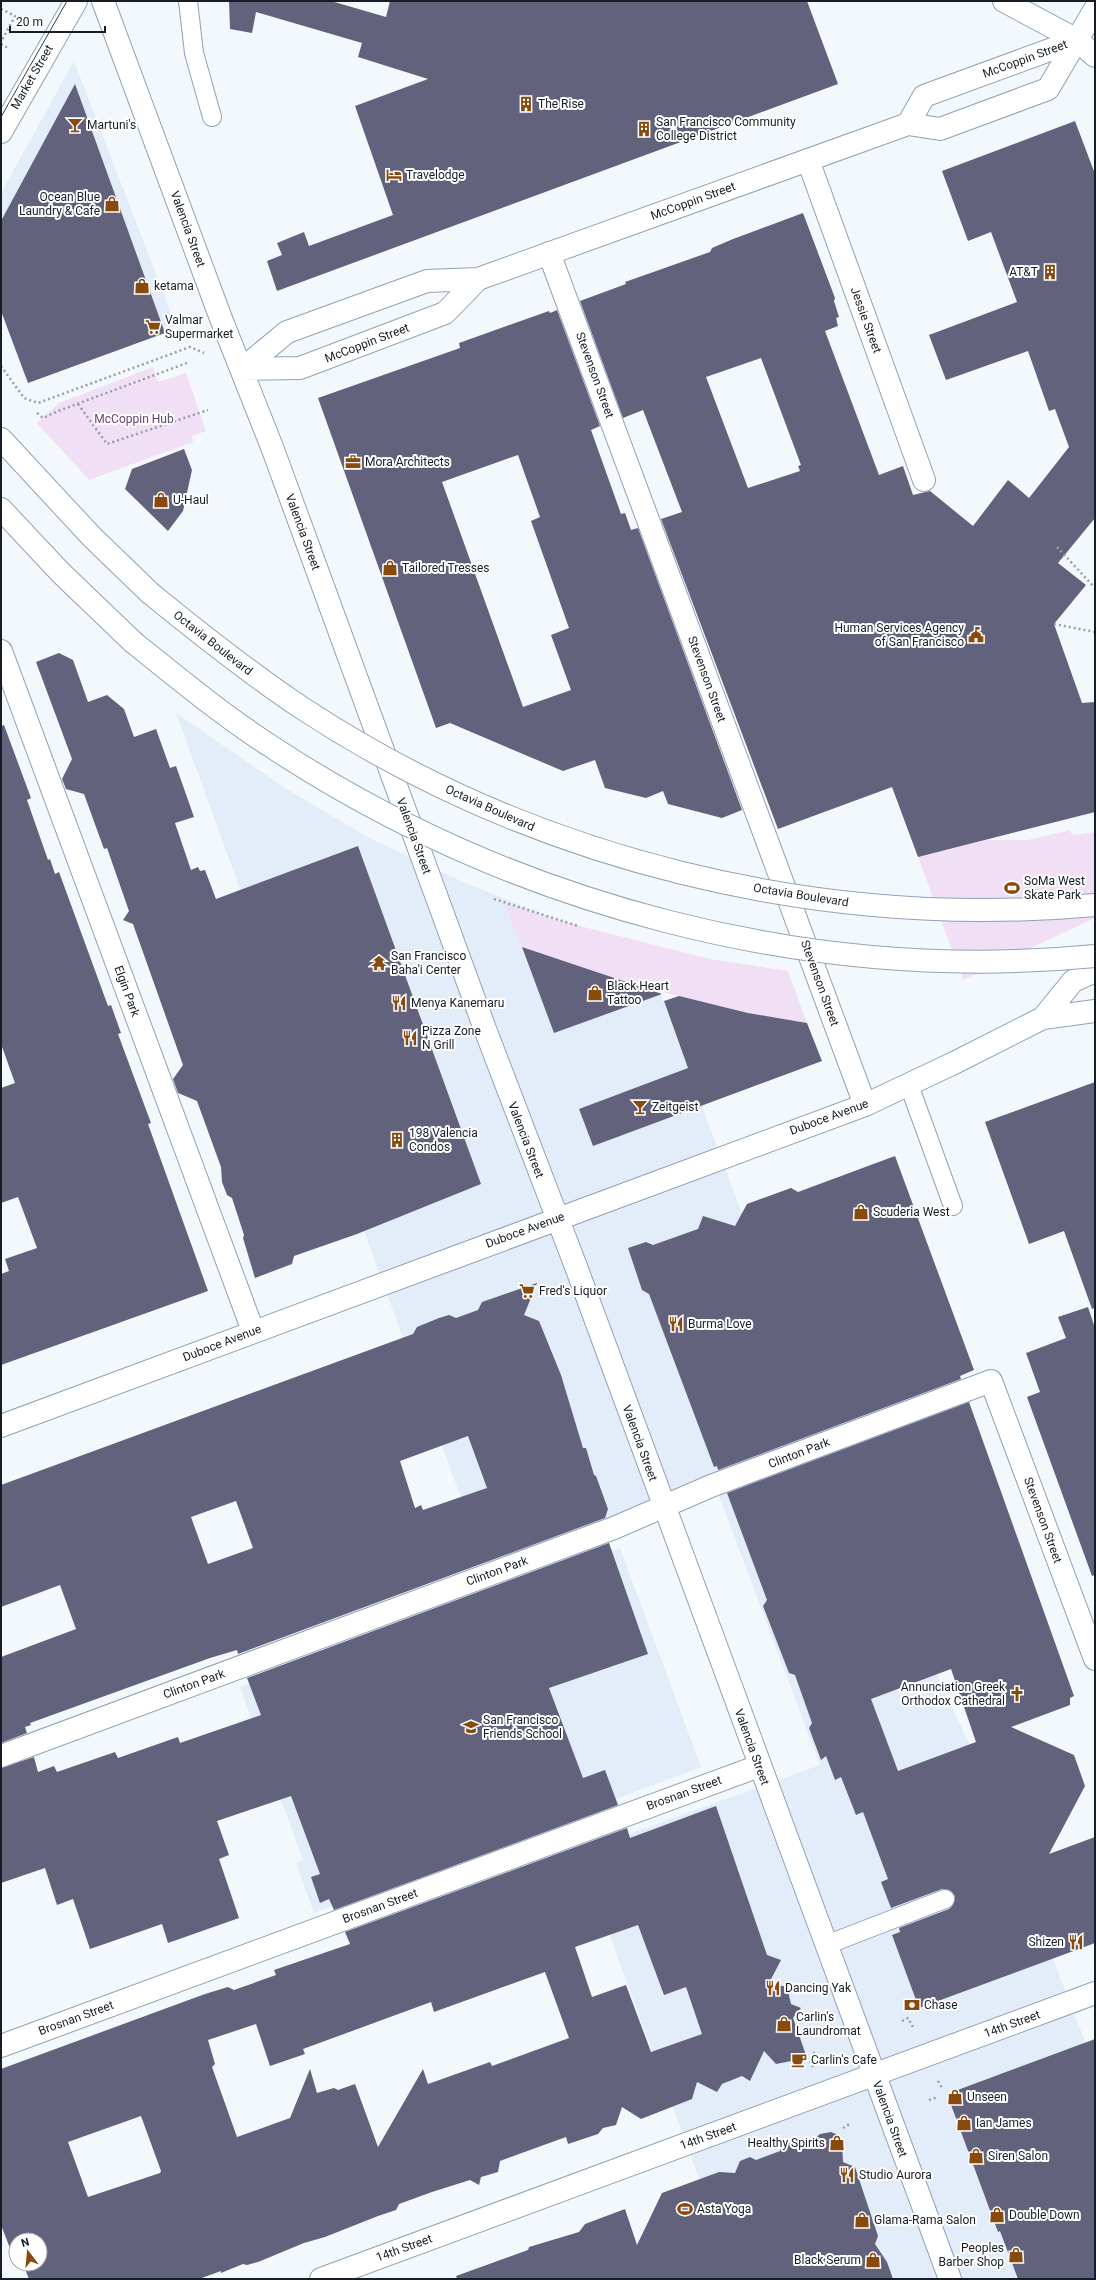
<svg xmlns="http://www.w3.org/2000/svg" width="1096" height="2280" viewBox="0 0 1096 2280" font-family="Roboto,sans-serif">
  <style>
    .built { fill: #e2edf9 }
    .green { fill: #f0dff5 }
    .building { fill: #62627c; fill-rule: evenodd }
    .lines { fill: none; stroke-linecap: round; stroke-linejoin: round }
    .lane-casing { stroke: #8ea2b8; stroke-width: 20 }
    .street-casing { stroke: #8ea2b8; stroke-width: 24 }
    .secondary-casing { stroke: #8ea2b8; stroke-width: 24 }
    .primary-casing { stroke: #8ea2b8; stroke-width: 24 }
    .highway-casing { stroke: #8ea2b8; stroke-width: 24 }
    .path { stroke: #989ea4; stroke-width: 2.5; stroke-dasharray: 2 3; stroke-linecap: butt }
    .lane { stroke: #fff; stroke-width: 18 }
    .street { stroke: #fff; stroke-width: 22 }
    .secondary { stroke: #fff; stroke-width: 22 }
    .primary { stroke: #fff; stroke-width: 22 }
    .highway { stroke: #fff; stroke-width: 22 }
    .tram { stroke: #363c45; stroke-width: 1 }
    .highway-bridge-casing { stroke: #8ea2b8; stroke-width: 24; stroke-linecap: butt }
    .highway-bridge { stroke: #fff; stroke-width: 22 }
    .labels { text-anchor: middle; stroke-width: 4; stroke-linejoin: round; paint-order: stroke }
    .street-label { font-size: 12px; fill: #161d26; stroke: #fff }
    .poi-label { font-size: 12px; fill: #161d26; stroke: #fff; text-anchor: start }
    .park-label { font-size: 12px; fill: #63456b; stroke: #fff }
  </style>
  <rect width="100%" height="100%" fill="#f3f8fc"/>
  <path class="built" d="M74 61 176 326 126 342 1 287V193Z
    M176 713 285 788 371 839 470 885 560 921 643 947 822 1429 972 1750 1095 2067V2279H736L579 1852 820 1765 713 1480 485 1564Z
    M620 1548 701 1767 314 1913 296 1863 303 1860 240 1687Z"/>
  <path class="green" d="M153 367 158 382 186 373 206 431 192 436 193 442 89 480 37 423 59 403Z
    M1070 830 1072 835 1095 832V918L963 980 918 857 986 840H1028Z
    M505 904 560 921 710 959 788 971 807 1023 748 1013 649 989 532 950 520 944Z"/>
  <path class="building" d="M229 1H331L386 17 390 1H807L838 84 277 291 267 261 282 255 277 243 304 232 309 246 393 215 355 106 428 79 358 57 362 43 256 12 252 33 230 29Z
    M75 84 165 333 28 383 1 311V221Z
    M1075 121 1095 174V518L1058 563 1086 585 1054 624 1082 703 1095 702V812L918 857 892 787 778 829 661 519 682 512 643 410 623 418 580 301 626 284 625 282 710 252 712 248 733 239 803 213 835 298 834 301 839 317 836 318 838 326 825 331 879 475 903 466 913 495 930 491 973 526 1008 480 1029 498 1069 447 1055 409 1049 411 1028 351 946 380 929 335 1017 302 991 232 968 241 942 171ZM761 358 801 465 798 466 800 471 748 488 706 377Z
    M557 310 600 426 591 430 621 514 625 513 631 530 638 528 742 810 722 818 668 804 663 791 646 798 605 788 595 760 563 771 450 723 436 728 318 398 460 348 459 343 549 311 550 313ZM518 455 540 517 531 521 569 628 551 635 571 690 523 707 442 482Z
    M184 449 192 470 183 511 168 531 125 489 132 469Z
    M59 653 73 660 88 702 107 695 124 709 134 737 156 729 170 768 176 766 194 817 175 823 191 870 198 867 200 871 205 870 216 899 358 846 481 1184 357 1234 294 1256 292 1264 255 1278 243 1238 244 1235 232 1198 227 1195 222 1182 221 1167 197 1101 178 1093 173 1079 183 1065 133 924 123 920 129 911 107 848 104 849 84 794 66 789 62 779 72 759 36 662Z
    M4 725 31 798 27 800 48 860 50 859 55 874 59 872 108 1006 111 1005 121 1033 118 1034 151 1123 148 1124 208 1291 1 1365V1274L9 1271 5 1259 37 1248 18 1197 1 1203V1088L15 1083 1 1044V726Z
    M522 947 662 994 554 1033Z
    M679 996 748 1013 807 1023 822 1061 593 1146 579 1109 688 1068 664 1001Z
    M1095 1082V1308L1092 1309 1064 1231 1029 1244 985 1122Z
    M895 1156 974 1370 960 1376 961 1379 718 1470 717 1466 714 1467 649 1294 642 1290 628 1248 646 1242 653 1245 698 1229 703 1216 735 1226 747 1204 791 1188 798 1192Z
    M537 1283 524 1315 539 1321 561 1375 583 1448H586L594 1475 596 1476 608 1509 605 1518 238 1654 237 1650 210 1658 30 1723 31 1725 25 1727 27 1733 1 1743V1657L76 1629 60 1585 1 1607V1485L413 1334 417 1327 439 1318 449 1315 456 1318 478 1310 482 1302ZM468 1436 487 1488 423 1510 421 1505 415 1508 400 1461ZM236 1501 253 1548 208 1564 191 1517Z
    M1088 1307 1095 1328V1575L1092 1576 1027 1397 1040 1392 1026 1353 1066 1338 1058 1317Z
    M969 1402 1074 1696 1070 1698V1705L1011 1727 1074 1755 1085 1786 1049 1854 1095 1837V1943L919 2008 892 1935 900 1932 899 1928 949 1909 953 1905 955 1896 951 1891 942 1889 891 1908 881 1882 888 1879 863 1812 856 1815 841 1777 835 1780 826 1756 821 1760 809 1728 812 1723 795 1675 789 1673 763 1606 767 1600 727 1493ZM951 1669 976 1742 898 1771 871 1699Z
    M609 1543 648 1654 549 1688 583 1778 605 1770 618 1805 334 1910 329 1899 320 1903 311 1877 320 1874 291 1796 217 1821 229 1855 219 1859 239 1918 168 1943 162 1924 90 1949 73 1899 57 1905 45 1868 1 1883V1768L34 1757 38 1772 54 1766 57 1772 115 1752 118 1758 178 1737 180 1743 261 1715 247 1678Z
    M716 1806 767 1955 781 1960 769 1983 787 1987 791 2004 801 2008 793 2018 807 2058 776 2064 764 2051 750 2081 742 2076 722 2084 717 2092 697 2082 692 2099 641 2119 622 2107 616 2125 603 2128 598 2134 568 2144 566 2137 500 2161 498 2172 481 2177 479 2185 470 2180 432 2192 399 2204 396 2210 378 2216 325 2237 304 2243 258 2262 247 2265 243 2264 221 2273V2271L199 2279H29L23 2264H40V2240H16V2255L13 2256 1 2225V2069L205 1994 228 1987 234 1990 276 1975 274 1970 350 1944 345 1932 627 1828 630 1838ZM638 1925 664 1995 686 1987 702 2034 651 2052 626 1985 592 1997 575 1947ZM545 1972 569 2038 492 2066 490 2062 428 2084 423 2069 378 2147 355 2084 338 2090 334 2088 317 2093 310 2069 290 2118 237 2137 212 2067 215 2064 208 2040 256 2024 270 2066 305 2054 303 2049 431 2002 434 2012ZM141 2116 161 2171 160 2173 88 2197 68 2142Z
    M1095 2039V2279H1018L1000 2231 998 2232 947 2094Z
    M831 2132 838 2135 842 2140 843 2162 855 2167 878 2236 875 2244 887 2262 893 2279H457L456 2276 528 2250 529 2247 579 2232 585 2224 625 2209 637 2245 662 2193 719 2172 735 2173 740 2161 750 2157 756 2160 780 2151 782 2146 794 2141 798 2144 815 2138 820 2134Z"/>
  <g class="lines">
    <defs>
      <path id="lane" d="M188 1 194 53 212 117
        M909 1085 953 1206
        M826 1945 945 1899"/>
      <path id="street" d="M808 160 924 480
        M549 253 865 1105
        M1 651 253 1331
        M1 1756 614 1528 711 1486 991 1381 1095 1659
        M1 2046 759 1766
        M321 2279 1095 1993"/>
      <path id="secondary" d="M103 1 220 316 272 447 485 1029 575 1264 950 2279
        M1004 1 1077 40 1095 56
        M908 124 924 96 1077 40
        M242 369 287 332 427 281 478 279 908 124 940 129 1048 89 1095 9
        M242 369 300 368 445 313 478 279
        M1043 1018 1073 981 1095 971
        M1 1426 865 1105 954 1063 1043 1018 1095 1011"/>
      <path id="primary" d="M1 132 76 1"/>
      <path id="highway" d="M1 439 92 537 150 593
        M1 509 61 573 133 642"/>
    </defs>
    <use href="#lane" class="lane-casing"/>
    <use href="#street" class="street-casing"/>
    <use href="#secondary" class="secondary-casing"/>
    <use href="#primary" class="primary-casing"/>
    <use href="#highway" class="highway-casing"/>
    <path class="path" d="M1 9 15 16 1 42
      M1 44 8 48
      M1 366 24 398 38 403 190 347 204 353
      M78 404 107 444 208 410
      M37 413 43 418 58 411 187 363
      M1057 547 1095 588
      M1054 624 1095 632
      M494 899 578 926
      M902 2021 908 2018 913 2027
      M813 2053 818 2052
      M810 2061 813 2067
      M938 2081 942 2088
      M929 2100 938 2097
      M843 2128 851 2123"/>
    <use href="#lane" class="lane"/>
    <use href="#street" class="street"/>
    <use href="#secondary" class="secondary"/>
    <use href="#primary" class="primary"/>
    <use href="#highway" class="highway"/>
    <path class="tram" d="M1 117 67 1"/>
    <defs>
      <path id="highway-bridge" d="M150 593C199 633 249 673 302 708 533 860 819 930 1095 905
        M133 642C179 679 225 717 275 749 514 905 809 984 1095 956"/>
    </defs>
    <use href="#highway-bridge" class="highway-bridge-casing"/>
    <use href="#highway-bridge" class="highway-bridge"/>
  </g>
  <defs>
    <symbol id="building-bare" viewBox="-9 -9 18 18"><path d="M-4-6H4V6H1V3H-1V6H-4ZM-2.5-4.3h1.7v1.8h-1.7ZM.8-4.3h1.7v1.8H.8ZM-2.5-1h1.7V.8h-1.7ZM.8-1h1.7V.8H.8Z" fill="#894b0d" stroke="#fff" stroke-width="2.5" paint-order="stroke"/></symbol>
    <symbol id="bar-bare" viewBox="-9 -9 18 18"><path d="M-6-5H6L.8 .8V4.5H3.5V6h-7V4.5H-.8V.8Z" fill="#894b0d" stroke="#fff" stroke-width="2.5" paint-order="stroke"/></symbol>
    <symbol id="hotel-bare" viewBox="-9 -9 18 18"><path d="M-6-4.5h1.5V1H6V5H4.5V3h-9V5H-6ZM-4 0a1.8 1.8 0 1 1 3.6 0ZM.5 0V-2.5h3Q6-2.5 6 0Z" fill="#894b0d" stroke="#fff" stroke-width="2.5" paint-order="stroke"/></symbol>
    <symbol id="shop-bare" viewBox="-9 -9 18 18"><path d="M-5-2.5h2.3a2.7 3.5 0 0 1 5.4 0H5L5.5 6h-11ZM-1.5-2.5h3a1.5 2.3 0 0 0-3 0Z" fill="#894b0d" stroke="#fff" stroke-width="2.5" paint-order="stroke"/></symbol>
    <symbol id="supermarket-bare" viewBox="-9 -9 18 18"><path d="M-6-5.5h2.5l.6 2H6L4.5 2H-2.5L-4.4-4H-6ZM-1.5 3.2a1.3 1.3 0 1 0 .1 0ZM3 3.2a1.3 1.3 0 1 0 .1 0Z" fill="#894b0d" stroke="#fff" stroke-width="2.5" paint-order="stroke"/></symbol>
    <symbol id="office-bare" viewBox="-9 -9 18 18"><path d="M-6-3h4V-5.5h4V-3h4V5H-6ZM-1-4.5V-3h2v-1.5ZM-6 0V1H6V0Z" fill="#894b0d" stroke="#fff" stroke-width="2.5" paint-order="stroke"/></symbol>
    <symbol id="civic-bare" viewBox="-9 -9 18 18"><path d="M-.6-6.5H3V-4.5H.6V-3L4-1V1h2V6H-6V1h2V-1L-.6-3ZM-1.2 2.5V6h2.4V2.5Z" fill="#894b0d" stroke="#fff" stroke-width="2.5" paint-order="stroke"/></symbol>
    <symbol id="stadium-bare" viewBox="-9 -9 18 18"><path d="M0-5a6.5 5 0 1 0 0 10a6.5 5 0 1 0 0-10ZM-3.5-1.8h7v3.6h-7Z" fill="#894b0d" stroke="#fff" stroke-width="2.5" paint-order="stroke"/></symbol>
    <symbol id="temple-bare" viewBox="-9 -9 18 18"><path d="M0-6L5-2H3V0L6.5 2.5H4V6H1.5V3h-3V6H-4V2.5H-6.5L-3 0V-2H-5Z" fill="#894b0d" stroke="#fff" stroke-width="2.5" paint-order="stroke"/></symbol>
    <symbol id="restaurant-bare" viewBox="-9 -9 18 18"><path d="M-5-6h1v4h1v-4h1v4h1v-4h1v5L-1.5 .5V6h-2V.5L-5-1ZM5-6V6H3V1.5H1.5Q1.5-4 5-6Z" fill="#894b0d" stroke="#fff" stroke-width="2.5" paint-order="stroke"/></symbol>
    <symbol id="church-bare" viewBox="-9 -9 18 18"><path d="M-1.2-6h2.4v3.5h3.3v2.4h-3.3V6h-2.4V-.1h-3.3v-2.4h3.3Z" fill="#894b0d" stroke="#fff" stroke-width="2.5" paint-order="stroke"/></symbol>
    <symbol id="school-bare" viewBox="-9 -9 18 18"><path d="M0-5L7-2L0 1L-7-2ZM-4 1L0 2.5L4 1V4Q0 6-4 4Z" fill="#894b0d" stroke="#fff" stroke-width="2.5" paint-order="stroke"/></symbol>
    <symbol id="bank-bare" viewBox="-9 -9 18 18"><path d="M-6-4H6V4H-6ZM0-2.3a2.3 2.3 0 1 0 0 4.6a2.3 2.3 0 1 0 0-4.6Z" fill="#894b0d" stroke="#fff" stroke-width="2.5" paint-order="stroke"/></symbol>
    <symbol id="cafe-bare" viewBox="-9 -9 18 18"><path d="M-5.5-4.5H6V0H3Q3 3.5 0 3.5H-2.5Q-5.5 3.5-5.5 0ZM3-3.2v2h1.7v-2ZM-6 4.5H4V6H-6Z" fill="#894b0d" stroke="#fff" stroke-width="2.5" paint-order="stroke"/></symbol>
  </defs>
  <g fill-rule="evenodd">
    <use href="#building-bare" x="515" y="93" width="22" height="22"/>
    <use href="#bar-bare" x="64" y="114" width="22" height="22"/>
    <use href="#building-bare" x="633" y="118" width="22" height="22"/>
    <use href="#hotel-bare" x="383" y="164" width="22" height="22"/>
    <use href="#shop-bare" x="101" y="193" width="22" height="22"/>
    <use href="#building-bare" x="1039" y="261" width="22" height="22"/>
    <use href="#shop-bare" x="131" y="275" width="22" height="22"/>
    <use href="#supermarket-bare" x="142" y="316" width="22" height="22"/>
    <use href="#office-bare" x="342" y="451" width="22" height="22"/>
    <use href="#shop-bare" x="150" y="489" width="22" height="22"/>
    <use href="#shop-bare" x="379" y="557" width="22" height="22"/>
    <use href="#civic-bare" x="965" y="624" width="22" height="22"/>
    <use href="#stadium-bare" x="1001" y="877" width="22" height="22"/>
    <use href="#temple-bare" x="368" y="952" width="22" height="22"/>
    <use href="#shop-bare" x="584" y="982" width="22" height="22"/>
    <use href="#restaurant-bare" x="388" y="992" width="22" height="22"/>
    <use href="#restaurant-bare" x="399" y="1027" width="22" height="22"/>
    <use href="#bar-bare" x="629" y="1096" width="22" height="22"/>
    <use href="#building-bare" x="386" y="1129" width="22" height="22"/>
    <use href="#shop-bare" x="850" y="1201" width="22" height="22"/>
    <use href="#supermarket-bare" x="516" y="1280" width="22" height="22"/>
    <use href="#restaurant-bare" x="665" y="1313" width="22" height="22"/>
    <use href="#church-bare" x="1006" y="1683" width="22" height="22"/>
    <use href="#school-bare" x="460" y="1716" width="22" height="22"/>
    <use href="#restaurant-bare" x="1065" y="1931" width="22" height="22"/>
    <use href="#restaurant-bare" x="762" y="1977" width="22" height="22"/>
    <use href="#bank-bare" x="901" y="1994" width="22" height="22"/>
    <use href="#shop-bare" x="773" y="2013" width="22" height="22"/>
    <use href="#cafe-bare" x="788" y="2049" width="22" height="22"/>
    <use href="#shop-bare" x="944" y="2086" width="22" height="22"/>
    <use href="#shop-bare" x="953" y="2112" width="22" height="22"/>
    <use href="#shop-bare" x="826" y="2132" width="22" height="22"/>
    <use href="#shop-bare" x="965" y="2145" width="22" height="22"/>
    <use href="#restaurant-bare" x="836" y="2164" width="22" height="22"/>
    <use href="#stadium-bare" x="674" y="2198" width="22" height="22"/>
    <use href="#shop-bare" x="986" y="2204" width="22" height="22"/>
    <use href="#shop-bare" x="851" y="2209" width="22" height="22"/>
    <use href="#shop-bare" x="1005" y="2244" width="22" height="22"/>
    <use href="#shop-bare" x="862" y="2249" width="22" height="22"/>
  </g>
  <g class="labels">
    <g class="street-label">
      <text transform="translate(1025 59) rotate(-20)" y="4">McCoppin Street</text>
      <text transform="translate(32 77) rotate(-60)" y="4">Market Street</text>
      <text transform="translate(693 201) rotate(-20)" y="4">McCoppin Street</text>
      <text transform="translate(188 229) rotate(70)" y="4">Valencia Street</text>
      <text transform="translate(866 320) rotate(70)" y="4">Jessie Street</text>
      <text transform="translate(367 343) rotate(-21)" y="4">McCoppin Street</text>
      <text transform="translate(595 375) rotate(70)" y="4">Stevenson Street</text>
      <text transform="translate(303 532) rotate(70)" y="4">Valencia Street</text>
      <text transform="translate(213 643) rotate(38)" y="4">Octavia Boulevard</text>
      <text transform="translate(707 679) rotate(70)" y="4">Stevenson Street</text>
      <text transform="translate(490 808) rotate(24)" y="4">Octavia Boulevard</text>
      <text transform="translate(414 836) rotate(70)" y="4">Valencia Street</text>
      <text transform="translate(801 895) rotate(9)" y="4">Octavia Boulevard</text>
      <text transform="translate(820 983) rotate(70)" y="4">Stevenson Street</text>
      <text transform="translate(127 991) rotate(70)" y="4">Elgin Park</text>
      <text transform="translate(829 1117) rotate(-20)" y="4">Duboce Avenue</text>
      <text transform="translate(526 1140) rotate(69)" y="4">Valencia Street</text>
      <text transform="translate(525 1230) rotate(-20)" y="4">Duboce Avenue</text>
      <text transform="translate(222 1343) rotate(-21)" y="4">Duboce Avenue</text>
      <text transform="translate(640 1443) rotate(70)" y="4">Valencia Street</text>
      <text transform="translate(799 1453) rotate(-21)" y="4">Clinton Park</text>
      <text transform="translate(1043 1520) rotate(70)" y="4">Stevenson Street</text>
      <text transform="translate(497 1571) rotate(-20)" y="4">Clinton Park</text>
      <text transform="translate(194 1684) rotate(-20)" y="4">Clinton Park</text>
      <text transform="translate(752 1747) rotate(70)" y="4">Valencia Street</text>
      <text transform="translate(684 1793) rotate(-20)" y="4">Brosnan Street</text>
      <text transform="translate(380 1906) rotate(-20)" y="4">Brosnan Street</text>
      <text transform="translate(76 2018) rotate(-20)" y="4">Brosnan Street</text>
      <text transform="translate(1012 2024) rotate(-20)" y="4">14th Street</text>
      <text transform="translate(890 2119) rotate(70)" y="4">Valencia Street</text>
      <text transform="translate(708 2136) rotate(-20)" y="4">14th Street</text>
      <text transform="translate(404 2248) rotate(-20)" y="4">14th Street</text>
    </g>
    <g class="poi-label">
      <text x="538" y="108">The Rise</text>
      <text x="656" y="126">San Francisco Community<tspan x="656" dy="14">College District</tspan></text>
      <text x="87" y="129">Martuni's</text>
      <text x="406" y="179">Travelodge</text>
      <text x="100" y="201" text-anchor="end">Ocean Blue<tspan x="100" dy="14">Laundry &amp; Cafe</tspan></text>
      <text x="1038" y="276" text-anchor="end">AT&amp;T</text>
      <text x="154" y="290">ketama</text>
      <text x="165" y="324">Valmar<tspan x="165" dy="14">Supermarket</tspan></text>
      <text x="365" y="466">Mora Architects</text>
      <text x="173" y="504">U-Haul</text>
      <text x="402" y="572">Tailored Tresses</text>
      <text x="964" y="632" text-anchor="end">Human Services Agency<tspan x="964" dy="14">of San Francisco</tspan></text>
      <text x="1024" y="885">SoMa West<tspan x="1024" dy="14">Skate Park</tspan></text>
      <text x="391" y="960">San Francisco<tspan x="391" dy="14">Baha'i Center</tspan></text>
      <text x="607" y="990">Black Heart<tspan x="607" dy="14">Tattoo</tspan></text>
      <text x="411" y="1007">Menya Kanemaru</text>
      <text x="422" y="1035">Pizza Zone<tspan x="422" dy="14">N Grill</tspan></text>
      <text x="652" y="1111">Zeitgeist</text>
      <text x="409" y="1137">198 Valencia<tspan x="409" dy="14">Condos</tspan></text>
      <text x="873" y="1216">Scuderia West</text>
      <text x="539" y="1295">Fred's Liquor</text>
      <text x="688" y="1328">Burma Love</text>
      <text x="1005" y="1691" text-anchor="end">Annunciation Greek<tspan x="1005" dy="14">Orthodox Cathedral</tspan></text>
      <text x="483" y="1724">San Francisco<tspan x="483" dy="14">Friends School</tspan></text>
      <text x="1064" y="1946" text-anchor="end">Shizen</text>
      <text x="785" y="1992">Dancing Yak</text>
      <text x="924" y="2009">Chase</text>
      <text x="796" y="2021">Carlin's<tspan x="796" dy="14">Laundromat</tspan></text>
      <text x="811" y="2064">Carlin's Cafe</text>
      <text x="967" y="2101">Unseen</text>
      <text x="976" y="2127">Ian James</text>
      <text x="825" y="2147" text-anchor="end">Healthy Spirits</text>
      <text x="988" y="2160">Siren Salon</text>
      <text x="859" y="2179">Studio Aurora</text>
      <text x="697" y="2213">Asta Yoga</text>
      <text x="1009" y="2219">Double Down</text>
      <text x="874" y="2224">Glama-Rama Salon</text>
      <text x="1004" y="2252" text-anchor="end">Peoples<tspan x="1004" dy="14">Barber Shop</tspan></text>
      <text x="861" y="2264" text-anchor="end">Black Serum</text>
    </g>
    <g class="park-label">
      <text x="134" y="423">McCoppin Hub</text>
    </g>
  </g>
  <rect width="1096" height="2280" fill="none" stroke="#161d26" stroke-width="4"/>
  <g transform="translate(28 2252) rotate(344)"><circle r="19" fill="#ffffff" stroke="#a2a5a8"/>
  <path d="M0-3L7 15L0 10L-7 15Z" fill="#894b0d"/>
  <text y="-6" font-size="11" font-weight="bold" text-anchor="middle" fill="#161d26">N</text>
  </g>
  <path d="M10 26v6h95v-6" fill="none" stroke="#161d26" stroke-width="2"/>
  <text x="16" y="26" font-size="12" fill="#161d26" stroke="#ffffff" stroke-width="3" paint-order="stroke">20 m</text>
</svg>
